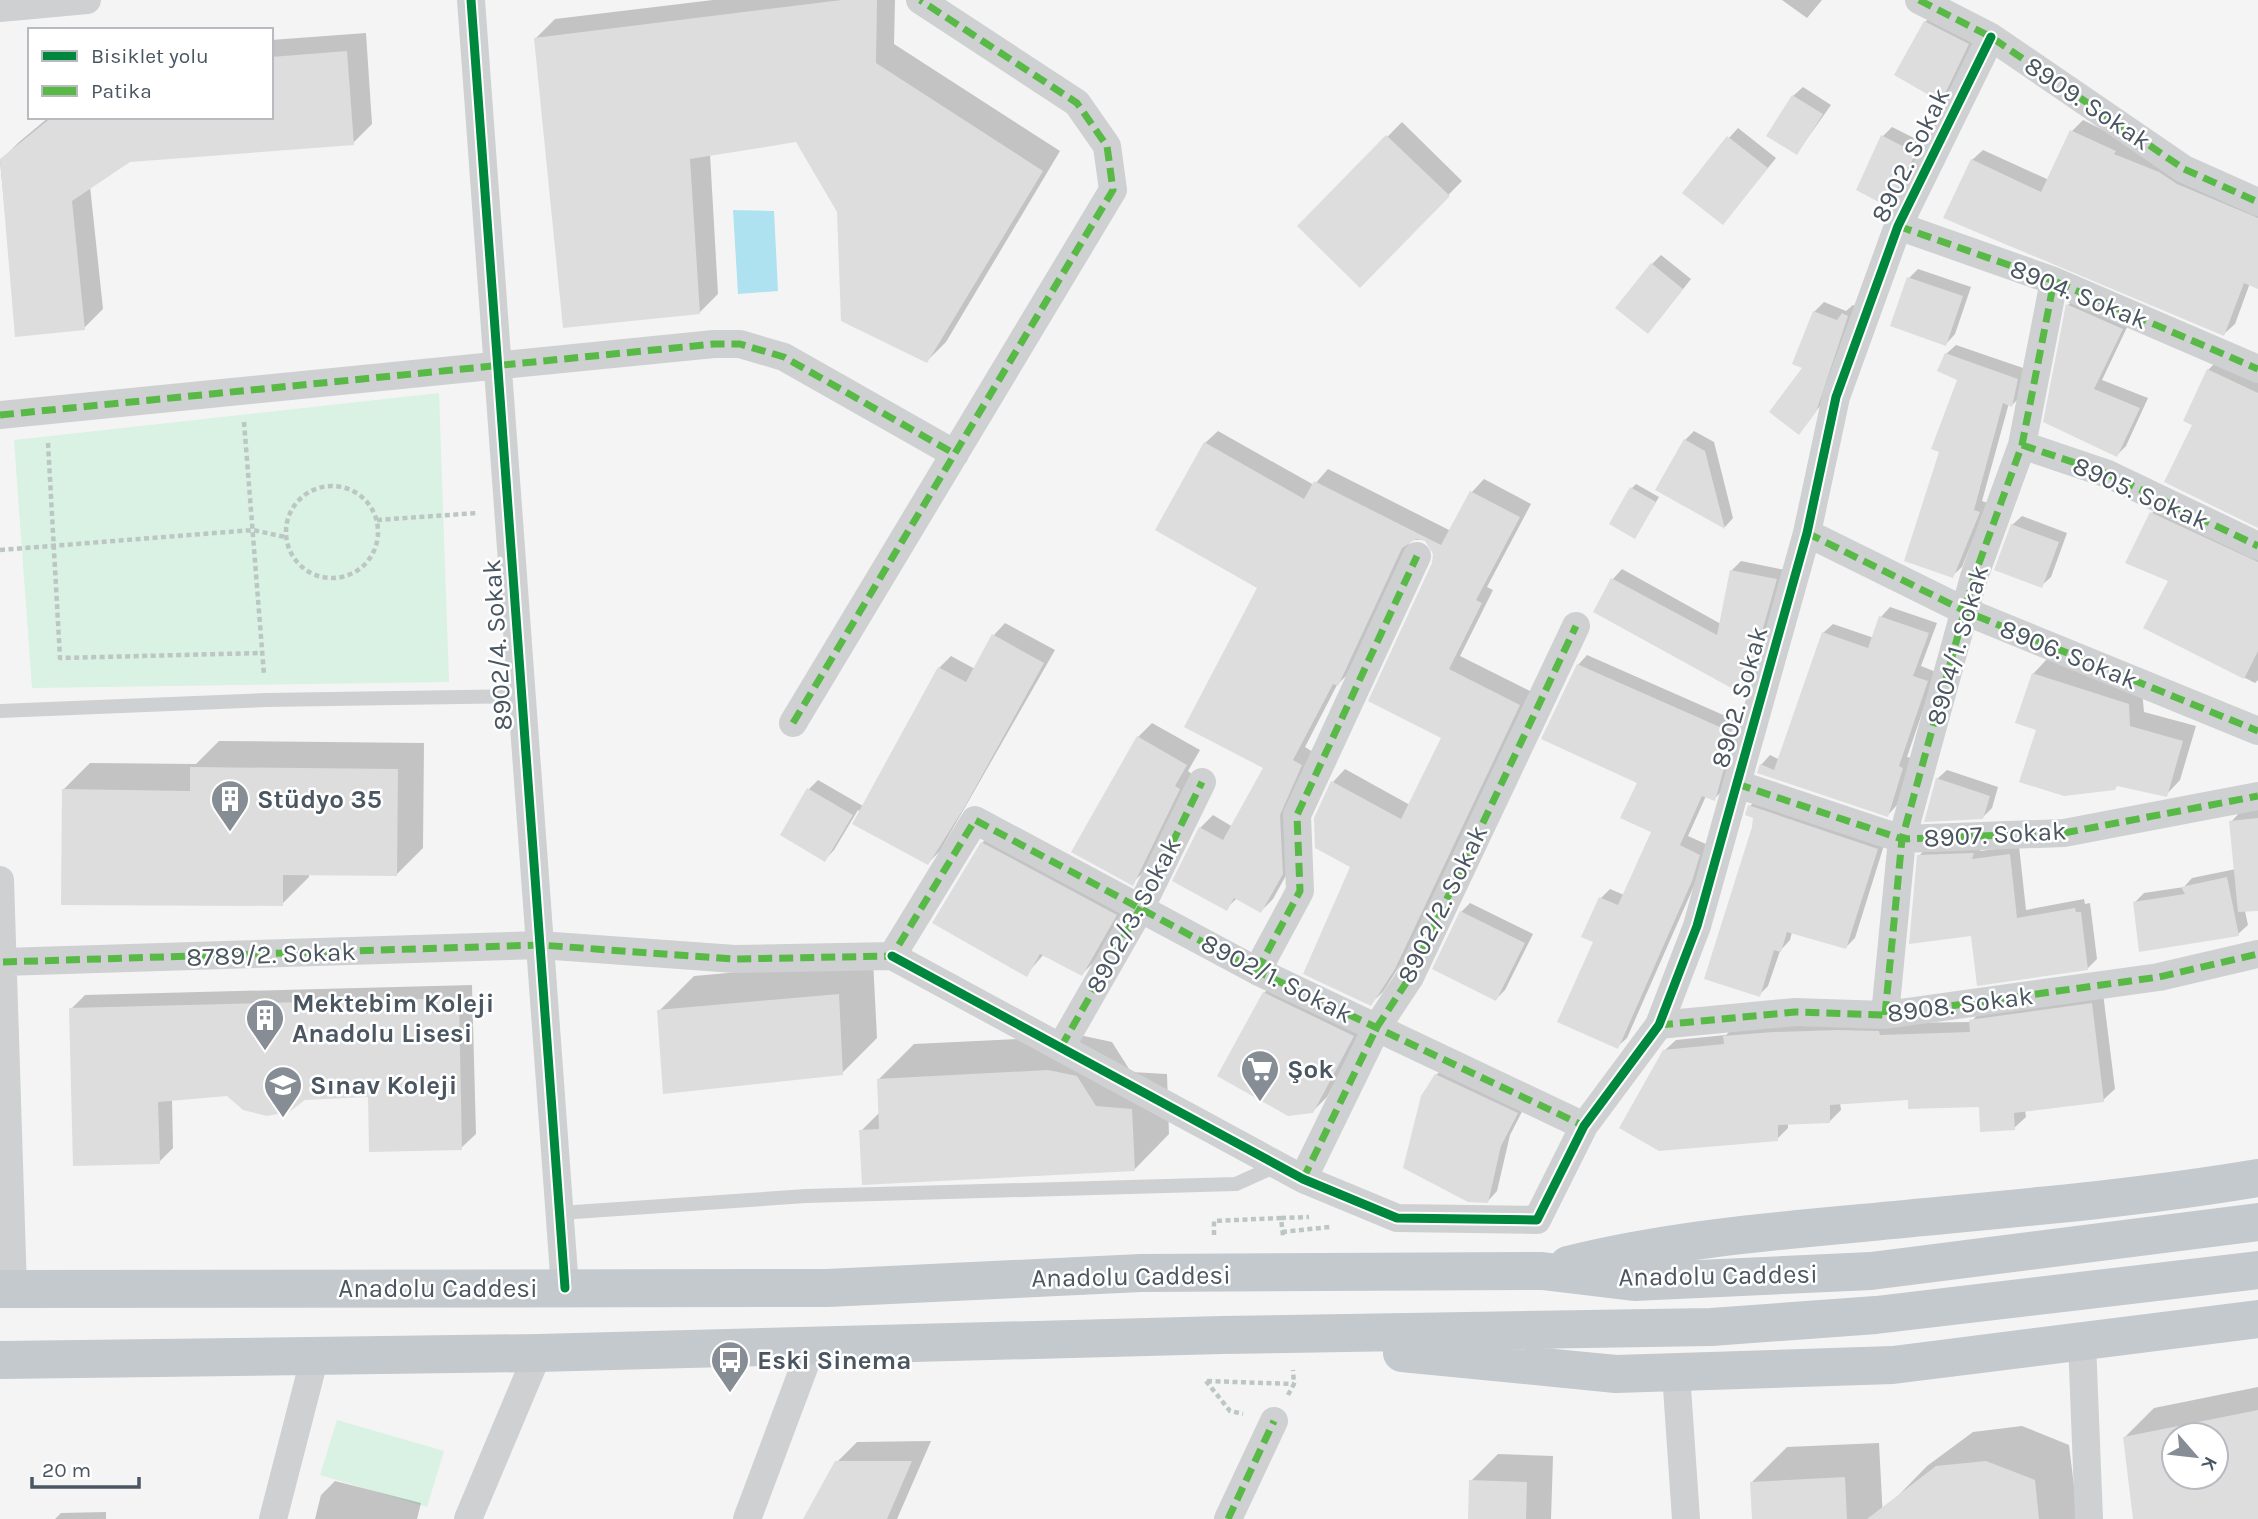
<svg xmlns="http://www.w3.org/2000/svg" width="2258" height="1519" viewBox="0 0 2258 1519" font-family="Karla,sans-serif">
  <style>
    .green { fill: #d9f2e3 }
    .water { fill: #aee2f0 }
    .shadow { fill: #0003; fill-rule: evenodd }
    .building { fill: #ddddde; fill-rule: evenodd }
    .lines { fill: none; stroke-linecap: round; stroke-linejoin: round }
    .path { stroke: #bcc7c4; stroke-width: 4.5; stroke-dasharray: 5 3.5; stroke-linecap: butt }
    .service { stroke: #ced0d2; stroke-width: 14 }
    .minor { stroke: #ced0d2; stroke-width: 28 }
    .trunk { stroke: #c4c9cd; stroke-width: 38 }
    .quiet { stroke: #58b947; stroke-width: 7; stroke-dasharray: 14 7; stroke-linecap: butt }
    .cycleway-casing { stroke: #fff; stroke-width: 13 }
    .cycleway { stroke: #00873e; stroke-width: 9 }
    .labels { text-anchor: middle; stroke-width: 5; stroke-linejoin: round; paint-order: stroke }
    .street-label { font-size: 26px; fill: #4a5661; stroke: #fff }
    .poi-label { font-size: 26px; font-weight: bold; fill: #4a5661; stroke: #fff; text-anchor: start }
  </style>
  <rect width="100%" height="100%" fill="#f4f4f4"/>
  <path class="green" d="M439 393 449 682 32 688 14 440Z
    M337 1420 444 1451 427 1507 320 1475Z"/>
  <path class="water" d="M733 210 774 211 778 291 738 294Z"/>
  <path class="shadow" d="M713 0H895L894 44 1060 151 946 342 927 361 797 140 710 154 718 294 699 313 536 38 555 19Z
    M1782 0H1822L1807 18Z
    M1935 13 1977 35 1950 90 1940 100 1925 22Z
    M366 33 372 124 353 143 129 160 90 186 103 309 84 328 17 335 0 161 19 142 49 117H271V40Z
    M1803 87 1831 105 1797 153 1793 96Z
    M2083 120 2231 193 2258 210V287L2250 283 2235 324 2224 334 1972 160 1983 150 2049 180 2072 131Z
    M1402 122 1462 181 1360 285 1299 226Z
    M1892 127 1924 143 1897 195 1888 205 1883 136Z
    M1738 128 1776 158 1723 223 1729 138Z
    M1661 255 1691 279 1657 322 1652 264Z
    M1918 269 1971 287 1955 334 1946 344 1909 278Z
    M2077 296 2131 319 2102 380 2148 398 2126 446 2117 455 2045 421 2068 305Z
    M1824 302 1846 311 1853 305 1856 306 1825 400 1799 432 1804 367 1814 312Z
    M1956 345 2026 369 2021 396 2012 405 2009 403 1982 501 1988 503 1962 567 1952 576 1941 450 1959 379 1946 354Z
    M2219 359 2258 377V526L2194 424 2208 370Z
    M1218 431 1314 485 1328 469 1451 531 1472 492 1484 479 1531 504 1487 587 1493 590 1460 656 1532 692 1407 954 1383 992 1370 1004 1353 866 1316 819 1333 782 1345 769 1410 805 1444 738 1435 553 1426 540H1411L1350 672 1337 685 1305 747 1313 752 1294 861 1273 899 1261 911 1237 898 1226 909 1200 828 1213 815 1233 827 1266 768 1260 587 1205 443Z
    M1694 431 1714 442 1733 518 1725 527 1658 489 1685 440Z
    M1636 484 1659 497 1635 537 1632 488Z
    M2162 503 2258 549V680L2255 683 2146 627 2171 580 2151 514Z
    M2022 516 2067 533 2051 577 2041 586 2012 525Z
    M1741 561 1785 570 1753 684 1744 693 1595 611 1613 579 1622 569 1721 624 1731 571Z
    M1890 607 1937 623 1921 666 1936 672 1907 757 1912 758 1897 805 1888 815 1759 772 1761 765 1770 755 1780 760 1823 633 1833 624 1874 638 1881 617Z
    M1005 623 1055 650 940 851 928 863 858 810 834 850 825 860 782 834 809 789 818 780 863 806 939 668 951 656 975 669 994 635Z
    M1587 655 1737 721 1729 737 1737 740 1723 790 1714 799 1706 796 1688 836 1708 845 1701 870 1627 1038 1617 1047 1595 941 1601 898 1610 889 1624 895 1653 831 1639 782 1578 665Z
    M2047 659 2142 690 2144 712 2196 726 2180 780 2166 795 2118 784 2038 729 2033 674Z
    M1152 723 1200 750 1188 771 1193 775 1147 869 1132 883 1138 737Z
    M219 741 424 743 423 848 397 874H309V877L282 904 63 790 90 763 196 764Z
    M1947 770 1998 787 1992 808 1982 818 1937 779Z
    M1759 797 1886 839 1855 938 1846 947 1792 932 1790 940 1780 951 1768 986 1759 995 1755 817 1750 806Z
    M2258 810V876L2238 878 2248 925 2238 934 2135 902 2144 893 2184 887 2192 878 2236 869 2231 822 2240 812Z
    M995 830 1129 902 1095 961 1082 974 1044 954 1026 975 982 843Z
    M1982 844 1980 851 2019 846 2026 910 2084 899 2085 904 2090 903 2097 959 2088 968 1972 934 1919 856 1928 846Z
    M1470 903 1533 934 1505 990 1496 999 1461 912Z
    M873 960 877 1038 842 1073 659 1011 694 976Z
    M1278 979 1367 1021 1327 1097 1313 1111 1264 993Z
    M472 985 476 1134 461 1148 370 1095 228 1094 172 1099 173 1148 159 1162 71 1009 85 995Z
    M2103 993 2115 1089 2103 1100 2025 1110 2026 1117 2014 1128 1981 1105 1910 1098 1840 1103 1841 1110 1830 1121 1788 1123V1128L1777 1139 1664 1051 1676 1040 1726 1035 1736 1025 1971 1022 1982 1010Z
    M1084 1036 1112 1042 1131 1072 1167 1074 1169 1134 1134 1170 861 1131 880 1112 879 1079 914 1044Z
    M1446 1066 1526 1104 1510 1135 1497 1191 1488 1201 1436 1075Z
    M2258 1387V1519H2136L2125 1437 2154 1408ZM2174 1435H2216V1477H2174Z
    M2022 1426 2069 1445 2078 1519H1894L1892 1502 1927 1466 1973 1432Z
    M931 1441 897 1519H806L837 1462 857 1442Z
    M1879 1443 1883 1519H1754L1752 1482 1787 1447Z
    M1498 1454 1553 1456 1551 1519H1470L1471 1481Z
    M335 1481 421 1503 417 1519H315L321 1495Z
    M106 1512V1519H55L61 1513Z"/>
  <path class="building" d="M842 0H877L876 63 1043 171 927 363 841 321 837 212 796 142 690 159 700 314 563 328 534 38Z
    M1924 21 1969 44 1941 102 1894 75Z
    M347 51 354 145 130 162 72 201 85 330 15 337 0 159 52 117H271V57Z
    M1792 95 1823 114 1797 155 1766 136Z
    M2070 130 2116 151 2114 154 2159 172 2177 184 2258 218V289L2244 283 2224 336 1943 218 1971 159 2041 192Z
    M1386 135 1450 196 1360 288 1297 226Z
    M1881 135 1916 153 1888 207 1856 190Z
    M1727 136 1768 168 1723 225 1682 193Z
    M1651 263 1683 289 1648 334 1615 308Z
    M1907 277 1963 296 1946 346 1890 326Z
    M2066 304 2123 329 2094 389 2140 408 2117 457 2043 422Z
    M1813 311 1837 320 1842 313 1848 316 1816 412 1799 435 1769 412 1802 368 1792 364Z
    M1945 353 2018 379 2012 407 2003 403 1974 510 1980 512 1953 578 1904 561 1939 452 1931 449 1957 380 1937 371Z
    M2207 369 2258 393V528L2164 482 2192 425 2183 421Z
    M1684 439 1705 451 1725 529 1655 490Z
    M1204 442 1304 499 1314 481 1441 545 1470 491 1520 517 1476 600 1482 603 1449 669 1520 705 1395 969 1371 1006 1303 974 1350 867 1315 848 1314 818 1331 781 1401 819 1441 738 1368 701 1432 563 1433 554 1425 541 1416 539 1402 548 1338 686 1333 684 1293 760 1302 765 1280 815 1283 874 1261 913 1234 898 1227 911 1172 881 1199 827 1223 840 1263 768 1184 727 1257 588 1155 530Z
    M1630 487 1656 502 1635 539 1609 524Z
    M2150 512 2258 562V651L2244 679 2143 628 2168 581 2125 563Z
    M2011 524 2059 542 2042 588 1994 570Z
    M1730 570 1777 579 1744 695 1593 612 1611 578 1717 635Z
    M1879 616 1929 633 1913 676 1928 681 1899 766 1903 768 1888 817 1757 773 1760 764 1774 770 1822 632 1868 648Z
    M992 634 1044 663 964 808 928 865 852 824 938 667 966 682Z
    M1577 664 1729 731 1721 746 1729 750 1715 801 1702 796 1680 845 1700 855 1692 881 1618 1049 1557 1022 1593 942 1581 937 1599 897 1618 905 1651 832 1620 818 1637 783 1541 739Z
    M2032 673 2129 704 2130 726 2183 741 2167 797 2117 786 2115 790 2064 796 2019 782 2036 730 2015 723Z
    M1137 736 1187 765 1175 786 1180 789 1133 886 1071 852Z
    M190 767 398 769 397 876 283 875V906L61 905 62 789 190 791Z
    M1936 778 1990 796 1983 819 1924 822Z
    M807 788 853 815 825 862 780 835Z
    M1748 805 1878 849 1846 949 1787 932 1781 952 1774 950 1760 997 1704 979 1752 827 1753 818 1745 815Z
    M2258 818V911L2238 912 2229 821Z
    M981 842 1117 915 1082 976 1040 954 1027 977 932 923Z
    M1974 853 1972 859 2010 854 2017 918 2075 908 2076 912H2081L2088 970 1977 986 1971 936 1909 944 1917 855Z
    M2227 877 2239 936 2139 952 2133 902 2185 894 2181 887Z
    M1460 911 1525 943 1496 1001 1432 969Z
    M1263 992 1354 1036 1313 1113 1288 1116 1217 1076Z
    M839 994 843 1075 663 1094 657 1010Z
    M459 998 462 1150 369 1152 368 1097 305 1100 289 1112 267 1116 243 1110 227 1096 158 1102 160 1164 73 1166 69 1008Z
    M2092 1003 2104 1102 2014 1113 2015 1130 1980 1132 1979 1107 1908 1109V1100L1830 1105V1123L1778 1125V1141L1659 1151 1619 1128 1663 1050 1724 1044 1723 1036 1774 1032 1838 1030 1879 1031 1880 1035 1970 1032 1969 1020Z
    M1048 1070 1077 1076 1096 1106 1132 1109 1135 1171 862 1185 859 1130 879 1129 877 1079Z
    M1435 1074 1518 1113 1501 1146 1488 1203 1468 1202 1403 1168 1421 1096Z
    M2258 1410V1519H2133L2123 1437ZM2174 1435H2216V1477H2174Z
    M835 1461H912L887 1519H803Z
    M1986 1461 2035 1480 2039 1519H1867L1936 1466Z
    M1845 1477 1847 1519H1752L1750 1482Z
    M1469 1480 1527 1482 1526 1519H1468Z"/>
  <g class="lines">
    <path class="path" d="M244 422 264 675
      M48 443 60 658 262 653
      M286 532a46 46 0 1 1 92 0a46 46 0 1 1-92 0Z
      M377 520 477 513
      M0 550 253 530 285 537
      M1281 1218 1309 1217
      M1282 1232 1330 1227
      M1214 1235V1221L1281 1218 1283 1236
      M1206 1381 1230 1411 1243 1414
      M1207 1381 1294 1384
      M1288 1395 1294 1384 1293 1370"/>
    <path class="service" d="M0 711 266 700 522 696
      M560 1213 806 1196 1236 1184 1278 1165"/>
    <path class="minor" d="M471 0 565 1288
      M1919 0 1991 37 2184 169 2258 202
      M0 8 87 0
      M1898 226 2054 281 2258 369
      M0 415 714 344H740L784 357 955 454
      M2022 445 2108 474 2258 546
      M1807 533 1967 612 2258 731
      M793 723 1113 190 1107 146 1077 103 920 0
      M1737 784 1902 839 2064 833 2258 796
      M0 880 13 1289
      M892 956 1303 1179 1397 1218 1537 1220 1584 1126 1659 1025 1697 926 1807 533 1836 397 1898 226 1991 37
      M3 962 540 945 735 959 892 956 975 820 1257 971 1584 1126
      M1257 971 1300 891 1297 815 1417 556
      M1885 1015 1902 839 1974 577 2022 445 2054 281
      M1659 1025 1795 1012 1885 1015 2159 977 2258 954
      M1061 1047 1141 907 1202 782
      M1303 1179 1377 1027 1410 977 1576 626
      M2082 1342 2089 1519
      M1676 1373 1686 1519
      M273 1519 315 1356
      M468 1519 538 1353
      M747 1519 812 1346
      M1228 1519 1274 1421"/>
    <path class="trunk" d="M1568 1265C1664 1241 1763 1232 1862 1223 1994 1210 2127 1200 2258 1178
      M0 1289 827 1288 1141 1273 1542 1271 1634 1282 1871 1271 2258 1222
      M1402 1353 1616 1374 1893 1365 2258 1319
      M0 1360 538 1353 1222 1335 1711 1327 1876 1315 2258 1270"/>
    <path class="quiet" d="M1919 0 1991 37 2184 169 2258 202
      M1898 226 2054 281 2258 369
      M0 415 714 344H740L784 357 955 454
      M2022 445 2108 474 2258 546
      M1807 533 1967 612 2258 731
      M793 723 1113 190 1107 146 1077 103 920 0
      M1737 784 1902 839 2064 833 2258 796
      M3 962 540 945 735 959 892 956 975 820 1257 971 1584 1126
      M1257 971 1300 891 1297 815 1417 556
      M1885 1015 1902 839 1974 577 2022 445 2054 281
      M1659 1025 1795 1012 1885 1015 2159 977 2258 954
      M1061 1047 1141 907 1202 782
      M1303 1179 1377 1027 1410 977 1576 626
      M1228 1519 1274 1421"/>
    <defs>
      <path id="cycleway" d="M471 0 565 1288
        M892 956 1303 1179 1397 1218 1537 1220 1584 1126 1659 1025 1697 926 1807 533 1836 397 1898 226 1991 37"/>
    </defs>
    <use href="#cycleway" class="cycleway-casing"/>
    <use href="#cycleway" class="cycleway"/>
  </g>
  <defs>
    <symbol id="building-pin" viewBox="-11 -11 22 30"><path d="M0 17L-7.5 6A9.5 9.5 0 1 1 7.5 6Z" fill="#868d94" stroke="#fff"/><path d="M-4-6H4V6H1V3H-1V6H-4ZM-2.5-4.3h1.7v1.8h-1.7ZM.8-4.3h1.7v1.8H.8ZM-2.5-1h1.7V.8h-1.7ZM.8-1h1.7V.8H.8Z" fill="#fff"/></symbol>
    <symbol id="supermarket-pin" viewBox="-11 -11 22 30"><path d="M0 17L-7.5 6A9.5 9.5 0 1 1 7.5 6Z" fill="#868d94" stroke="#fff"/><path d="M-6-5.5h2.5l.6 2H6L4.5 2H-2.5L-4.4-4H-6ZM-1.5 3.2a1.3 1.3 0 1 0 .1 0ZM3 3.2a1.3 1.3 0 1 0 .1 0Z" fill="#fff"/></symbol>
    <symbol id="school-pin" viewBox="-11 -11 22 30"><path d="M0 17L-7.5 6A9.5 9.5 0 1 1 7.5 6Z" fill="#868d94" stroke="#fff"/><path d="M0-5L7-2L0 1L-7-2ZM-4 1L0 2.5L4 1V4Q0 6-4 4Z" fill="#fff"/></symbol>
    <symbol id="bus-pin" viewBox="-11 -11 22 30"><path d="M0 17L-7.5 6A9.5 9.5 0 1 1 7.5 6Z" fill="#868d94" stroke="#fff"/><path d="M-5-6H5V4H4V6H2V4H-2V6H-4V4H-5ZM-3.5-4V0h7V-4ZM-3.5 1.2v1.5H-2V1.2ZM2 1.2v1.5H3.5V1.2Z" fill="#fff"/></symbol>
  </defs>
  <g fill-rule="evenodd">
    <use href="#building-pin" x="208" y="777" width="44" height="60"/>
    <use href="#building-pin" x="243" y="996" width="44" height="60"/>
    <use href="#supermarket-pin" x="1238" y="1047" width="44" height="60"/>
    <use href="#school-pin" x="261" y="1063" width="44" height="60"/>
    <use href="#bus-pin" x="708" y="1338" width="44" height="60"/>
  </g>
  <g class="labels">
    <g class="street-label">
      <text transform="translate(2088 103) rotate(34)" y="9">8909. Sokak</text>
      <text transform="translate(1910 155) rotate(-64)" y="9">8902. Sokak</text>
      <text transform="translate(2079 294) rotate(22)" y="9">8904. Sokak</text>
      <text transform="translate(2141 493) rotate(24)" y="9">8905. Sokak</text>
      <text transform="translate(497 645) rotate(-94)" y="9">8902/4. Sokak</text>
      <text transform="translate(1957 645) rotate(-74)" y="9">8904/1. Sokak</text>
      <text transform="translate(2069 654) rotate(22)" y="9">8906. Sokak</text>
      <text transform="translate(1739 697) rotate(-74)" y="9">8902. Sokak</text>
      <text transform="translate(1995 834) rotate(-3)" y="9">8907. Sokak</text>
      <text transform="translate(1442 904) rotate(-64)" y="9">8902/2. Sokak</text>
      <text transform="translate(1133 915) rotate(-62)" y="9">8902/3. Sokak</text>
      <text transform="translate(271 954) rotate(-2)" y="9">8789/2. Sokak</text>
      <text transform="translate(1277 978) rotate(27)" y="9">8902/1. Sokak</text>
      <text transform="translate(1960 1004) rotate(-7)" y="9">8908. Sokak</text>
      <text transform="translate(1718 1275) rotate(-1)" y="9">Anadolu Caddesi</text>
      <text transform="translate(1131 1276) rotate(-1)" y="9">Anadolu Caddesi</text>
      <text x="438" y="1297">Anadolu Caddesi</text>
    </g>
    <g class="poi-label">
      <text x="257" y="808">Stüdyo 35</text>
      <text x="292" y="1012">Mektebim Koleji<tspan x="292" dy="30">Anadolu Lisesi</tspan></text>
      <text x="1287" y="1078">Şok</text>
      <text x="310" y="1094">Sınav Koleji</text>
      <text x="757" y="1369">Eski Sinema</text>
    </g>
  </g>
  <rect x="28" y="28" width="245" height="91" fill="#ffffff" stroke="#b7bbc0" stroke-width="2"/>
  <rect x="42" y="51" width="35" height="10" fill="#00873e" stroke="#b7bbc0" stroke-width="2"/>
  <text x="91" y="63" font-size="21" fill="#4a5661">Bisiklet yolu</text>
  <rect x="42" y="86" width="35" height="10" fill="#58b947" stroke="#b7bbc0" stroke-width="2"/>
  <text x="91" y="98" font-size="21" fill="#4a5661">Patika</text>
  <g transform="translate(2195 1456) rotate(118)"><circle r="33" fill="#ffffff" stroke="#b7bbc0" stroke-width="2"/>
  <path d="M0-5L12 26L0 18L-12 26Z" fill="#868d94"/>
  <text y="-10" font-size="19" font-weight="bold" text-anchor="middle" fill="#4a5661">K</text>
  </g>
  <path d="M32 1477v10h107v-10" fill="none" stroke="#4a5661" stroke-width="3.5"/>
  <text x="42" y="1477" font-size="21" fill="#4a5661" stroke="#ffffff" stroke-width="5" paint-order="stroke">20 m</text>
</svg>
